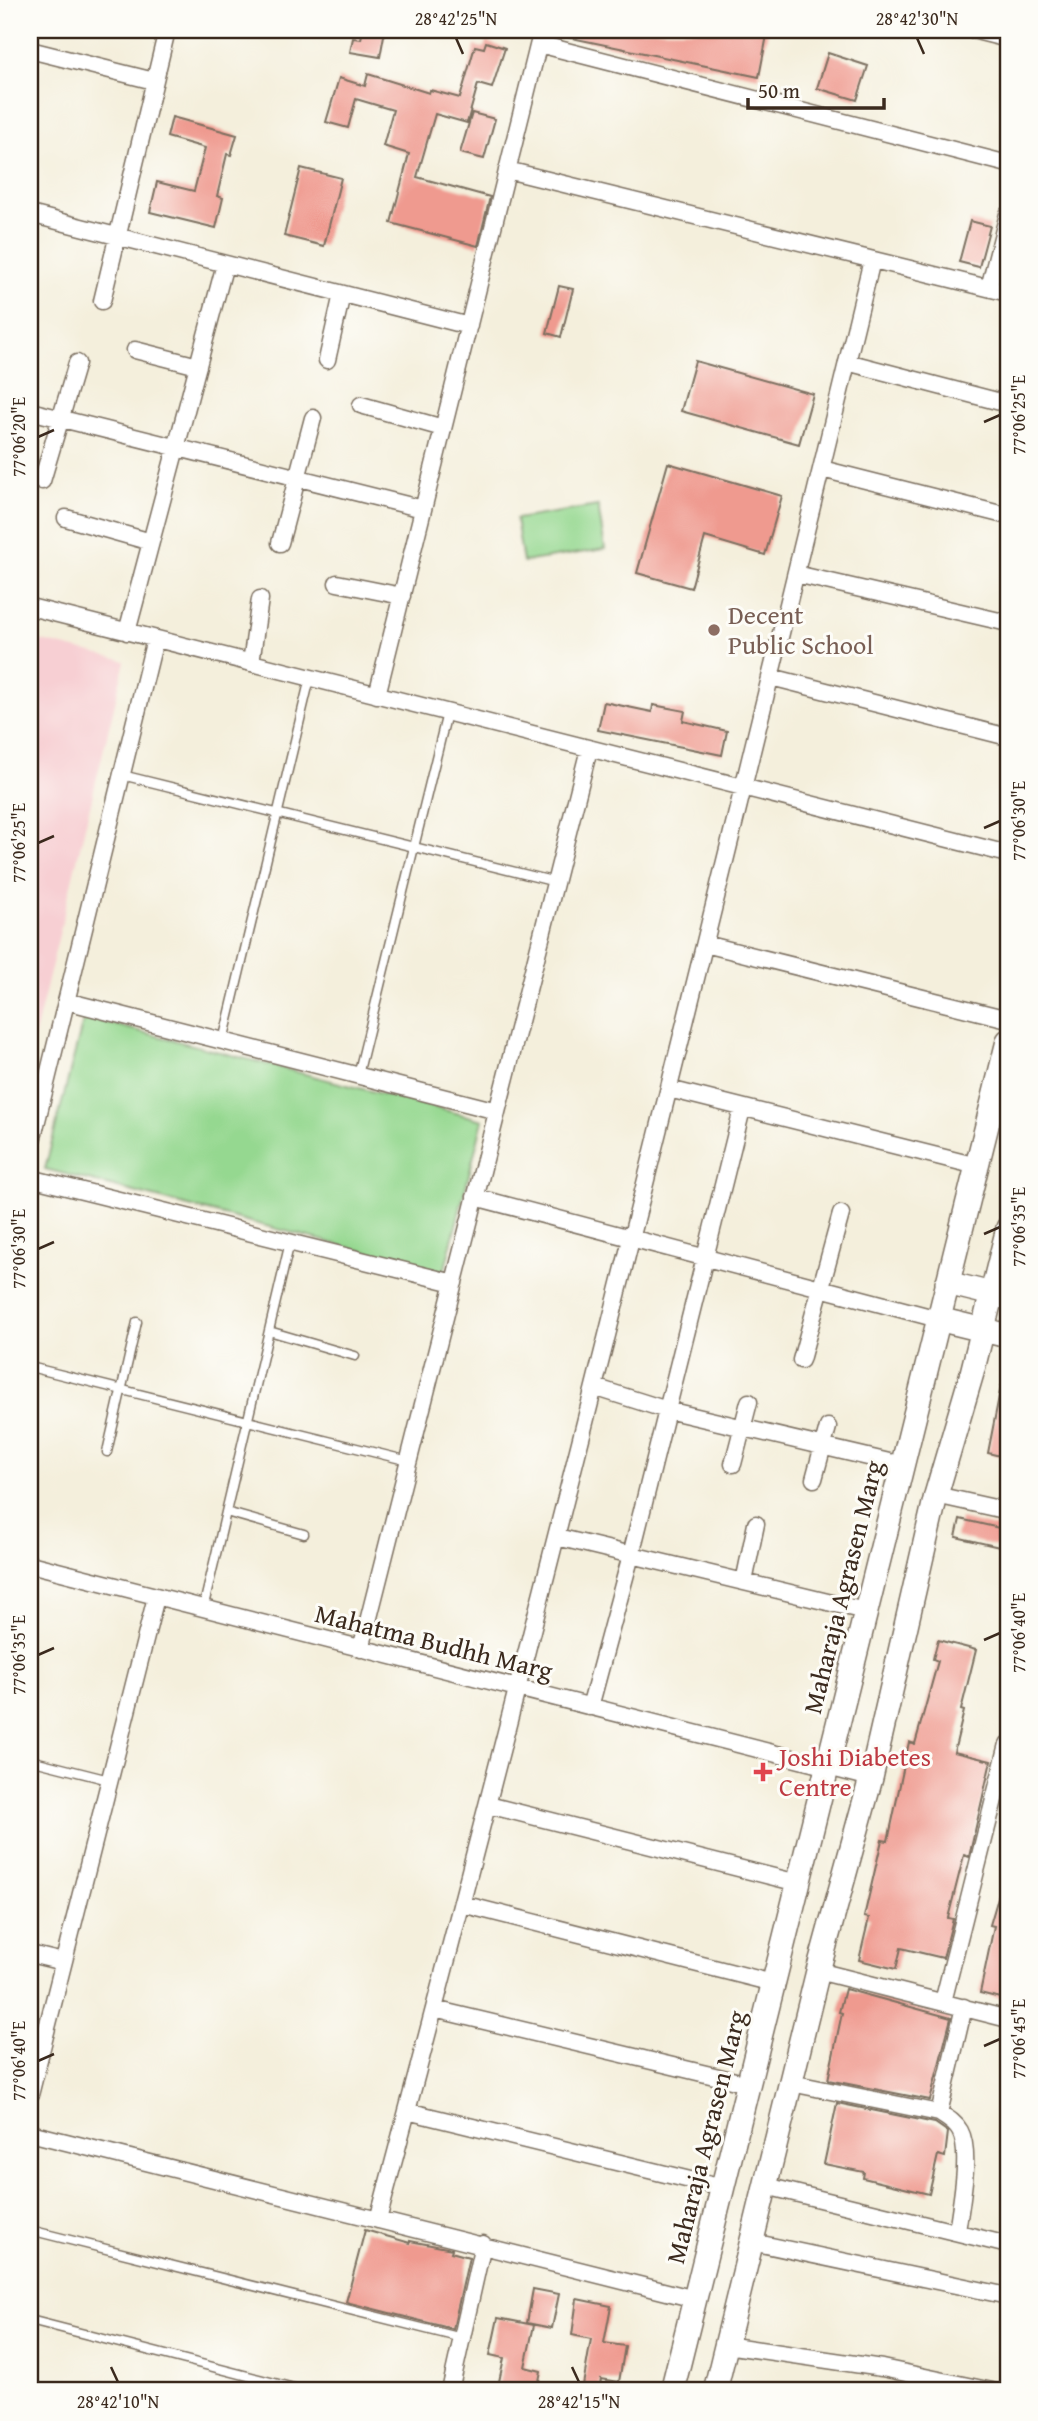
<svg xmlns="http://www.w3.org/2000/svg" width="1038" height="2421" viewBox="0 0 1038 2421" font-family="'Gentium Book Plus',serif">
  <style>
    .built { fill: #f7cfd3 }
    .green { fill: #95d890; stroke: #688157; stroke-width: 2 }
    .building { fill: #ef9a8f }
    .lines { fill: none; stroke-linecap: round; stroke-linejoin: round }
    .lane-casing { stroke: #7c6f60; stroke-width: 11 }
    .street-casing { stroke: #7c6f60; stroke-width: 19 }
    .secondary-casing { stroke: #7c6f60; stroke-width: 26 }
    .lane { stroke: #fff; stroke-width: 8 }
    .street { stroke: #fff; stroke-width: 16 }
    .secondary { stroke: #fff; stroke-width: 23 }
    .ticks { fill: none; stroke: #3b2a1e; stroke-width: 2.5 }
    .education-dot { fill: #8d6e63; stroke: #fdfcf7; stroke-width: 2.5 }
    .health-dot { fill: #e0444e; stroke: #fdfcf7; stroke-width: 2.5 }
    .labels { text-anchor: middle; stroke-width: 6; stroke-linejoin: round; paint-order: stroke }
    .education-label { font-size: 26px; fill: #785e54; stroke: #fdfcf7; text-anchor: start }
    .street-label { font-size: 26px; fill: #3b2a1e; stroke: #fdfcf7 }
    .health-label { font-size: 26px; fill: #be3a42; stroke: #fdfcf7; text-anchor: start }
    .neatline { fill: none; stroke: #3b2a1e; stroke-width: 2.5 }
    .ticks-label { font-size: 18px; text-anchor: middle; fill: #3b2a1e }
  </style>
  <rect width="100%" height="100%" fill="#fdfcf7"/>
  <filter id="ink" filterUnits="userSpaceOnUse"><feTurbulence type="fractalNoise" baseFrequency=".0143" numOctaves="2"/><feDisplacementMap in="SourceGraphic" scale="14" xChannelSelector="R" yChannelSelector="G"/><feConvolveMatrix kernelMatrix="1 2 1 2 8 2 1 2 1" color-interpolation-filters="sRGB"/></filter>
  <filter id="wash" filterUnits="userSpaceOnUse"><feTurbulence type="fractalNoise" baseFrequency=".00686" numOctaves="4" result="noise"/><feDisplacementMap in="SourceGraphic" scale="28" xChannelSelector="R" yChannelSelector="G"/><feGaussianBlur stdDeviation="1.57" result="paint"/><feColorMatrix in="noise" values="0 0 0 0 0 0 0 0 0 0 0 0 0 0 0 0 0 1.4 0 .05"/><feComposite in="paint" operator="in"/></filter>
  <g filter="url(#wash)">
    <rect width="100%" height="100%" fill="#f4efdc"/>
    <path class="built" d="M30 638 125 661 30 1055Z"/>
    <path class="green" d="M598 506 605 549 523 562 516 519Z
      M84 1017 483 1120 444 1272 45 1169Z"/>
    <g id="blocks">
      <path class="building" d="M363 30H385L380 57 350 52 353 38 361 39Z
        M562 30H768L759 77 562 36Z
        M486 42 505 48 492 88 478 84 467 123 435 114 417 177 490 197 478 246 391 223 409 154 383 146 393 110 356 99 348 128 326 122 339 78 365 86 368 74 429 93 430 90 460 98 475 46 484 48Z
        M828 53 868 66 857 100 817 88Z
        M472 113 495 119 484 159 460 153Z
        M172 117 237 135 231 155 227 154 217 196 223 198 216 228 150 212 157 182 194 191 205 148 167 137Z
        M301 168 341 178 324 246 284 236Z
        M970 221 990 226 979 267 959 262Z
        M559 286 573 289 561 337 547 333Z
        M695 361 813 394 799 444 681 411Z
        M668 463 782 496 765 555 705 537 691 588 637 573Z
        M604 702 652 712 653 705 685 711 683 721 727 731 722 755 598 730Z
        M1001 1386 1008 1387V1458L988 1453Z
        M960 1519 1008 1530V1549L956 1537Z
        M938 1640 976 1650 961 1710 964 1711 954 1752 991 1761 969 1857 964 1855 948 1918 953 1919 943 1958 901 1948 896 1969 859 1960 869 1918 864 1917 882 1840 888 1841 909 1742 915 1744 938 1661 933 1659Z
        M1004 1877 1008 1878V2000L980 1993 994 1926 990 1925Z
        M845 1989 951 2018 930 2100 828 2080 842 2013 839 2012Z
        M837 2103 935 2123 948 2132 945 2157 938 2155 929 2194 863 2178 864 2172 824 2164Z
        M365 2230 410 2243V2241L452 2249 451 2252 469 2257 453 2329 346 2302Z
        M533 2289 559 2294 552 2328 527 2323Z
        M577 2299 611 2306 604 2343 625 2346 619 2382 601 2379 599 2391H582L591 2339 572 2335Z
        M498 2318 534 2325 525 2367 541 2371 537 2391H497L504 2358 490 2355Z"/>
    </g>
  </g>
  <g filter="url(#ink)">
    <use href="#blocks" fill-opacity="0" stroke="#7c6f60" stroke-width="2"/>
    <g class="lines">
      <defs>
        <path id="lane" d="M122 775 556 882
          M223 1041 310 678
          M358 1075 447 713
          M269 1331 355 1356
          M30 1367 409 1461
          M107 1452 137 1322
          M226 1512 304 1534
          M203 1609 290 1242
          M30 1760 109 1780
          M30 2230 462 2338
          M30 2320 306 2391"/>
        <path id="street" d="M972 30 1008 39
          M539 44 1008 164
          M30 50 154 81
          M507 170 1008 293
          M30 214 469 326
          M991 289 989 288 1008 214
          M102 301 167 30
          M135 350 198 366
          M327 360 342 294
          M847 362 1008 404
          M361 405 443 428
          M30 411 423 509
          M822 469 1008 516
          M42 481 77 363
          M66 518 151 542
          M280 543 313 418
          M796 574 1008 623
          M337 583 402 596
          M30 607 1008 854
          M127 632 225 264
          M251 663 260 599
          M771 677 1008 737
          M377 695 542 30
          M705 944 1008 1019
          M66 1001 497 1111
          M669 1089 977 1166
          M30 1149 155 639
          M30 1178 454 1283
          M475 1197 938 1319
          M801 1360 841 1214
          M594 1387 667 1410 902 1465
          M733 1464 749 1402
          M814 1479 828 1427
          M936 1495 1008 1511
          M557 1537 865 1611
          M30 1564 871 1778
          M744 1582 756 1524
          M361 1649 589 749
          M590 1707 631 1555 742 1109
          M488 1805 798 1883
          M462 1904 773 1983
          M30 1954 63 1962
          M818 1971 1008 2019
          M943 2002 1008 1744
          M434 2009 748 2084
          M791 2083 939 2113C947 2118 955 2122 960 2131 972 2153 960 2207 957 2232
          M30 2095 156 1597
          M407 2111 723 2188
          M939 2113 964 2007
          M30 2133 695 2299
          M766 2186 1008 2245
          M378 2220C552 1569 713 914 872 260
          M752 2242 1008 2296
          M726 2345 882 2368 992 2391
          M450 2391 483 2244"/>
        <path id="secondary" d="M947 1283 1008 1298
          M938 1319 1008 1336
          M672 2391 1008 1041
          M715 2391 818 1971 871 1778 936 1495 972 1373 1008 1228"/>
      </defs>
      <use href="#lane" class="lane-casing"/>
      <use href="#street" class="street-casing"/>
      <use href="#secondary" class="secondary-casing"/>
      <use href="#lane" class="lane"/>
      <use href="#street" class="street"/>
      <use href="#secondary" class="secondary"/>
    </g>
  </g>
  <path class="ticks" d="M456 38 463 54M917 38 924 54M984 422 1000 415M38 437 54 430M984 828 1000 821M38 843 54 836M984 1234 1000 1227M38 1249 54 1242M984 1640 1000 1633M38 1655 54 1648M984 2046 1000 2039M38 2061 54 2054M111 2367 118 2382M572 2367 579 2382"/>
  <circle class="education-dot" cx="714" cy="630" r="7"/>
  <path class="health-dot" d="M759.5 1761.5h7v7h7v7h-7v7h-7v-7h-7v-7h7z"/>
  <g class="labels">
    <g class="education-label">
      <text x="728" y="624">Decent<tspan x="728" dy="30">Public School</tspan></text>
    </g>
    <g class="street-label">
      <text transform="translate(843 1587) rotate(-76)" y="9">Maharaja Agrasen Marg</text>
      <text transform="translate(434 1642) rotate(14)" y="9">Mahatma Budhh Marg</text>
      <text transform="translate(706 2137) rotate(-76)" y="9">Maharaja Agrasen Marg</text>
    </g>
    <g class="health-label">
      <text x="779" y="1766">Joshi Diabetes<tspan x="779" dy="30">Centre</tspan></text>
    </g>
  </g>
  <rect width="1038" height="2421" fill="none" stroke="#fdfcf7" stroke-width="77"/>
  <path d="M748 98v10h136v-10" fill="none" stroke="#3b2a1e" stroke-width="3.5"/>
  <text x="758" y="98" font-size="21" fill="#3b2a1e" stroke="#fdfcf7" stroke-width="5" paint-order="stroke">50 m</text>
  <rect x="38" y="38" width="962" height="2344" class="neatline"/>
  <g class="ticks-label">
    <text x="456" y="25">28°42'25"N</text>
    <text x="917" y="25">28°42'30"N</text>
    <text transform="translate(1019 415) rotate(-90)" y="6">77°06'25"E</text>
    <text transform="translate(19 437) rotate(-90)" y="6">77°06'20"E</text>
    <text transform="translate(1019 821) rotate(-90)" y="6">77°06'30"E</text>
    <text transform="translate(19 843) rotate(-90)" y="6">77°06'25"E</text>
    <text transform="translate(1019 1227) rotate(-90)" y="6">77°06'35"E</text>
    <text transform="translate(19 1249) rotate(-90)" y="6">77°06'30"E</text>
    <text transform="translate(1019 1633) rotate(-90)" y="6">77°06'40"E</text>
    <text transform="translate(19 1655) rotate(-90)" y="6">77°06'35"E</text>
    <text transform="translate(1019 2039) rotate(-90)" y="6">77°06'45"E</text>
    <text transform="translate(19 2061) rotate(-90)" y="6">77°06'40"E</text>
    <text x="118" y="2408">28°42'10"N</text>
    <text x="579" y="2408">28°42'15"N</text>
  </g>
</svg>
